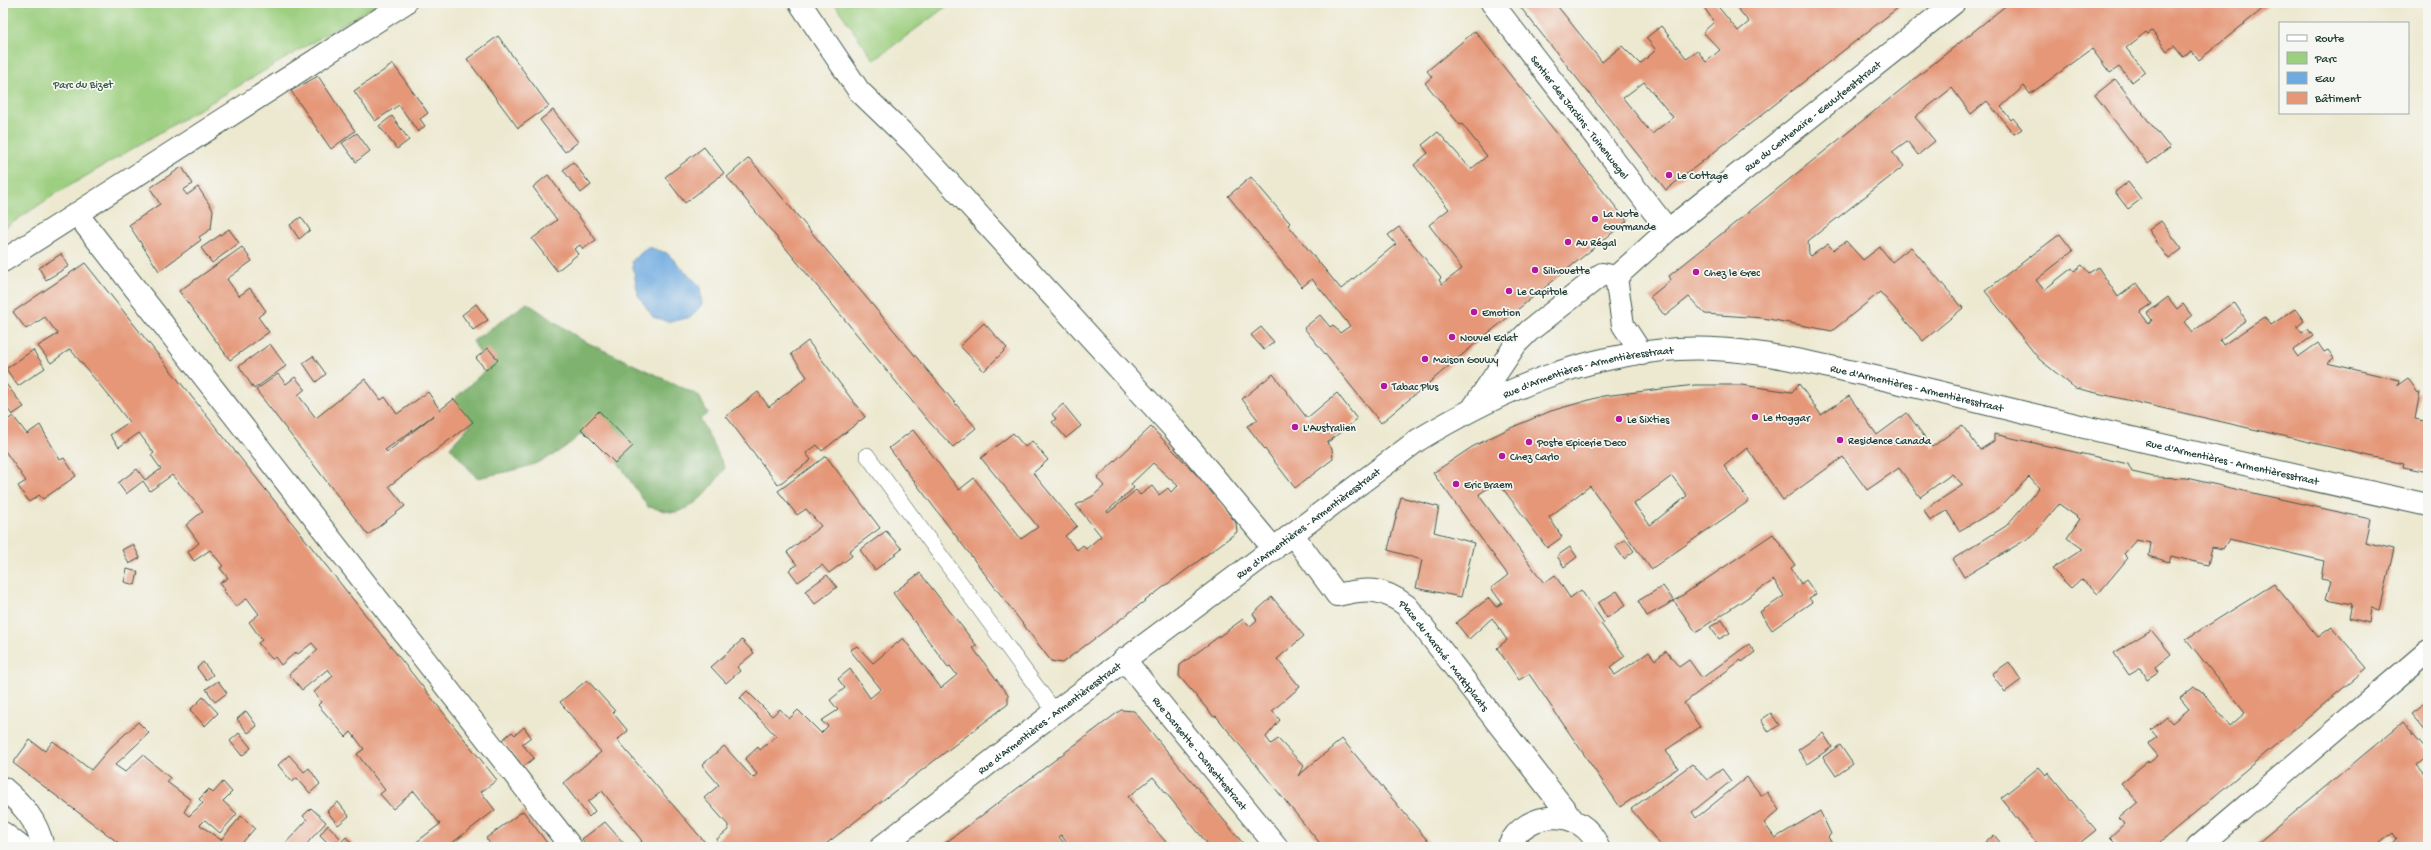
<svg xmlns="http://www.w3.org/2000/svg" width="2431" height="850" viewBox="0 0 2431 850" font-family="'Gochi Hand',sans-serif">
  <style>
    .green { fill: #9dcf80; stroke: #5e865a }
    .forest { fill: #7eb26e; stroke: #4e7851 }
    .water { fill: #6fabe0; stroke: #47748a }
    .building { fill: #e59778; fill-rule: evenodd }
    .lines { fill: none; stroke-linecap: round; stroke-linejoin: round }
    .lane-casing { stroke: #3e574c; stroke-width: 16 }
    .street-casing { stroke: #3e574c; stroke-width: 24 }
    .secondary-casing { stroke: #3e574c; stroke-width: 24 }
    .lane { stroke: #fff; stroke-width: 15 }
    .street { stroke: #fff; stroke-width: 22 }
    .secondary { stroke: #fff; stroke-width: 22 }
    .poi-dot { fill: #b5179e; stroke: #f6f6f2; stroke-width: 1.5 }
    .labels { text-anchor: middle; stroke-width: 3.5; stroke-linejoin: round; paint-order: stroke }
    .park-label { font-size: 11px; fill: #385a43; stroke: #f6f6f2 }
    .street-label { font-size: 11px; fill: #1f3d34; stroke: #f6f6f2 }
    .poi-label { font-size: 11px; fill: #1f3d34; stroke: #f6f6f2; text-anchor: start }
  </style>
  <rect width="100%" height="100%" fill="#f6f6f2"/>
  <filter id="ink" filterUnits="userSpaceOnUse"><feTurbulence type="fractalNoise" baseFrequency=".025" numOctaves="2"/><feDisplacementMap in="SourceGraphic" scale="8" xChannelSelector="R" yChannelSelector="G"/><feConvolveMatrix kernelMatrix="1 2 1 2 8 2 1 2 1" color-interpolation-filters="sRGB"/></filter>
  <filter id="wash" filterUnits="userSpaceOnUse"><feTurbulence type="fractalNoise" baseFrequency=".012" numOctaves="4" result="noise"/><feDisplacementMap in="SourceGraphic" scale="16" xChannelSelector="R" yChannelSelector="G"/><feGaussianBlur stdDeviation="0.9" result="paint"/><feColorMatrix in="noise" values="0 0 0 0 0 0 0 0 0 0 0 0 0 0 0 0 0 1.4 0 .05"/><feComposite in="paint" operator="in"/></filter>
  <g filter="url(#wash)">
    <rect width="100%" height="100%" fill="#ede9d1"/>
    <path class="green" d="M3 3H379L54 195 3 229Z
      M834 3H951L874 60Z"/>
    <path class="forest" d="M527 303 582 340 698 395 708 413 700 419 725 468C713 485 698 507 676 512 669 513 656 508 648 507L607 446 581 434C544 467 523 468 477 478L450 447 471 424 451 402 488 368 473 341Z"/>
    <path class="water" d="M648 247 667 253 700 286 702 304 691 317 670 322 653 317 638 295 632 261Z"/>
    <g id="blocks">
      <path class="building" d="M1517 3H1555L1602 62 1622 46 1640 64 1656 50 1646 38 1661 26 1687 59 1697 50 1706 62 1720 50 1703 32 1714 22 1701 3H1715L1738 31 1749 22 1733 3H1904L1666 190ZM1644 82 1673 117 1652 134 1623 98Z
        M2009 3H2270L2199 60 2192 51 2183 57 2174 46 2167 51 2152 31 2148 34 2146 32 2126 48 2145 72 2132 82 2119 67 2110 73 2092 49 2030 94 2024 86 2001 107 2011 120 2013 118 2022 129 2014 134 1987 101 1971 114 1952 88 1915 117 1935 141 1918 155 1907 141 1892 152 1904 166 1808 241 1809 254 1811 256 1828 244 1833 250 1846 241 1863 260 1880 247 1892 262 1911 247 1963 308 1923 341 1880 292 1832 331 1763 318 1705 314 1689 297 1665 316 1650 297 1671 280 1669 276Z
        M1475 31 1627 221 1475 344 1381 423 1304 328 1320 315 1330 327 1333 325 1340 333 1350 326 1312 279 1302 287 1228 196 1251 177 1290 223 1288 225 1341 289 1396 244 1388 235 1399 227 1441 278 1439 280 1442 284 1462 269 1429 225 1449 209 1414 165 1428 153 1422 145 1438 132 1471 169 1487 156 1462 124 1460 125 1425 83 1432 77 1427 71Z
        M498 36 549 106 518 128 467 59Z
        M393 64 428 113 420 119 425 126 418 132 399 105 375 121 354 91Z
        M318 76 355 131 331 149 291 91Z
        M2115 79 2170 148 2148 164 2095 95Z
        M553 110 578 142 565 152 540 120Z
        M392 116 409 140 397 149 379 126Z
        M357 133 370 151 356 162 342 143Z
        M704 147 724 173 685 203 665 177Z
        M749 158 976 428 953 447 930 423 727 177Z
        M573 162 591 185 581 193 563 170Z
        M182 167 193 184 183 190 187 195 198 187 213 210 211 229 199 237 201 240 159 271 129 225 160 204 150 188Z
        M548 175 596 240 583 249 580 245 574 249 578 254 557 271 532 239 557 220 533 187Z
        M2128 182 2141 199 2128 209 2115 192Z
        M301 217 310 230 299 239 290 225Z
        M2161 221 2182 249 2169 259 2155 241 2156 240 2149 230Z
        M229 229 239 243 212 263 201 248Z
        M2060 234 2073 251 2036 280 2044 290 2072 268 2074 271 2082 265 2089 273 2098 267 2118 297 2137 283 2152 304 2140 312 2149 324 2152 320 2147 313 2168 297 2177 309 2183 304 2192 316 2184 322 2192 332 2234 302 2246 320 2220 340 2223 345 2265 317 2271 325 2295 309 2304 321 2297 327 2302 333 2308 329 2313 336 2293 350 2298 357 2318 343 2324 352 2328 350 2334 358 2327 363 2399 380 2398 385 2408 378 2418 393 2420 392 2415 419 2428 422V472L2403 467 2404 464 2335 448 2075 388 2039 359 1985 291Z
        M242 247 252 261 227 279 239 296 250 288 266 311 258 317 269 332 230 360 179 291Z
        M61 254 69 266 46 280 39 268Z
        M85 263 497 780 481 792 495 810 447 847H410L440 824 414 791 393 809 380 794 385 790 357 754 364 749 351 732 346 737 318 705 321 702 314 692 333 676 328 669 302 690 289 674 318 650 312 643 298 654 296 652 281 665 275 657 272 659 258 643 262 640 249 622 259 614 247 598 236 607 224 591 225 590 220 583 228 578 220 568 223 566 210 550 194 561 188 552 199 543 186 525 203 511 172 475 150 491 143 481 126 494 118 483 137 469 145 480 161 469 151 455 154 453 139 433 119 447 110 435 129 422 113 401 70 349 51 363 38 346 58 334 45 317 26 329 13 312Z
        M476 304 488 320 473 330 462 315Z
        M984 323 1007 348 984 371 960 346Z
        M1261 327 1274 342 1264 350 1251 335Z
        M808 341 865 417 822 451 817 445 806 453 811 460 778 485 726 416 758 392 769 407 807 377 791 354Z
        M270 344 286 366 254 389 239 366Z
        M488 348 498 360 486 370 476 358Z
        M33 350 45 368 18 386 6 369Z
        M313 356 326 374 316 382 303 363Z
        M278 374 286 384 295 377 305 389 298 395 316 418 365 379 381 400 385 397 397 414 428 392 440 410 454 399 473 422 389 486 405 506 368 535 256 390ZM434 415 387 452 385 450Z
        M1273 374 1307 418 1337 393 1357 419 1327 443 1332 449 1333 459 1295 488 1247 426 1258 420 1242 399Z
        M3 380 24 407 12 415 3 402Z
        M1799 384 1821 415 1849 396 1877 435 1907 413 1932 447 1962 425 1980 450 1994 441V434L2128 464 2132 472 2154 477 2186 478 2370 519 2365 542 2394 549 2380 610 2371 608 2369 623 2349 618 2352 604 2326 599 2331 581 2321 579 2324 561 2229 539 2223 549 2212 547 2208 565 2171 556 2169 562 2149 556 2151 543 2136 540 2124 554 2128 558 2098 594 2081 579 2071 588 2052 569 2083 549 2067 538 2080 519 2059 504 2032 536 1964 577 1953 559 2006 526 2039 488 2029 477 1999 508 1959 531 1947 511 1930 521 1924 510 1963 485 1952 474 1920 497 1899 468 1867 490 1843 457 1783 500 1747 448 1724 466 1749 501 1651 569 1590 486 1549 517 1562 537 1547 548 1498 482 1479 494 1480 497 1544 583 1555 575 1570 598 1581 590 1604 623 1601 624 1625 656 1610 667 1615 675 1649 652 1655 660 1666 651 1679 667 1689 660 1702 678 1749 644 1755 652 1742 662 1741 660 1684 703 1700 727 1666 750 1678 768 1620 807 1529 674 1519 680 1497 648 1507 640 1492 618 1469 639 1456 623 1489 598 1496 607 1502 603 1491 588 1508 575 1433 473 1472 447 1508 429 1551 411 1603 396 1695 385H1741L1792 392ZM1672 476 1687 496 1650 525 1634 504Z
        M1063 404 1081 426 1066 438 1052 422 1056 419 1052 414Z
        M599 411 633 446 615 463 581 429Z
        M13 416 27 434 40 425 60 460 64 458 76 476 43 499 39 495 29 502 18 486 26 481 3 448V423Z
        M1151 427 1213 492 1236 523 1237 532 1062 663 1051 661 889 448 913 430 959 490 974 478 1021 539 1038 527 981 458 1013 433 1025 447 1032 441 1048 460 1033 473 1077 526 1065 536 1077 550 1083 545 1086 549 1101 536 1076 505 1093 496 1104 486 1097 478ZM1153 463 1178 486 1171 492 1168 488 1159 495 1152 486 1140 495 1136 490 1108 513 1107 511 1134 488 1131 484Z
        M826 456 880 528 849 551 852 556 829 573 822 565 798 582 789 570 797 565 787 552 821 526 806 509 797 515 778 491Z
        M1401 497 1439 507 1434 532 1474 543 1461 597 1416 588 1422 560 1388 550Z
        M886 531 902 549 875 570 860 550Z
        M1773 534 1795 565 1791 568 1801 584 1806 580 1816 594 1809 598 1812 602 1772 630 1760 612 1784 596 1774 580 1696 632 1674 601Z
        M1625 539 1634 551 1624 559 1615 546Z
        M133 544 140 558 129 564 122 550Z
        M1570 547 1577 557 1564 567 1557 556Z
        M127 569 138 572 135 585 124 582Z
        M920 573 977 646 973 648 1008 695V704L822 847H718L717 839 728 830V825L704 798 719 785 702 765 724 746 753 778 757 774 745 759 758 747 760 750 776 736 740 698 747 691 772 716 780 709 789 719 798 710 821 733 828 726 821 721 838 710 830 700 845 688 838 679 850 669 870 698 881 689 850 650 857 646 873 663 903 638 941 688 957 675 950 666 948 667 893 593Z
        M827 575 837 587 815 604 805 591Z
        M2274 584 2318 637 2332 627 2367 668 2154 847H2120L2110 837 2124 824 2119 818 2138 802 2121 783 2148 761 2149 763 2158 756 2148 744 2157 737 2151 730 2167 717 2172 723 2189 709 2180 698 2194 687 2201 690 2230 726 2245 713 2186 639Z
        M1663 586 1674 601 1647 616 1638 601Z
        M1617 591 1626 605 1607 618 1598 603Z
        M1272 597 1304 636 1277 659 1300 687 1272 711 1280 720 1266 737 1271 744 1278 739 1304 766 1298 776 1342 739 1433 847H1323L1216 716 1214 717 1179 676 1180 665 1243 619 1250 626 1257 620 1253 614Z
        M1722 620 1730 633 1719 639 1710 627Z
        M2151 630 2171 654 2155 667 2158 672 2147 679 2141 668 2129 675 2114 653Z
        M742 640 754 653 737 667 740 671 726 683 711 667Z
        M203 662 213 675 206 680 197 668Z
        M2009 662 2021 680 2005 692 1992 674Z
        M587 680 615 711 613 713 628 731 617 740 709 847H635L642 841 602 791 588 802 595 811 589 817 563 783 601 752 560 702Z
        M218 681 227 693 215 702 206 689Z
        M203 697 218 713 205 726 190 710Z
        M2428 701V734L2411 714Z
        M1121 710 1134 711 1246 847H1210L1153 777 1128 797 1170 847H1070L1061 835 1059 837 1068 847H940Z
        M246 711 257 726 248 733 237 719Z
        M1771 713 1779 725 1769 732 1761 720Z
        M138 722 149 733 115 765 125 772 143 755 170 778 167 782 191 800 184 812 189 816 203 803 199 799 209 789 213 793 223 782 232 792 223 801 237 814 220 833 205 820 200 825 221 840 241 816 255 828 243 842 249 847H124L13 763 30 740 45 751 53 741 91 770 109 749Z
        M2403 722 2428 751V758L2427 757 2417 765 2428 778V847H2396L2393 843 2397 839 2393 833 2375 847H2253Z
        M524 727 531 737 522 744 534 758 523 767 502 740 512 732 515 735Z
        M239 733 251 748 242 756 230 741Z
        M1823 733 1832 747 1807 764 1798 750Z
        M1840 745 1853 764 1836 776 1823 757Z
        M289 755 304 772 309 768 320 784 310 793 297 778 292 782 278 765Z
        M1692 764 1707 780 1722 769 1731 781 1692 812 1696 818 1747 777 1761 795 1767 792 1779 810 1764 823 1775 838 1820 811 1831 834 1828 837 1834 847H1662L1631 809Z
        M2039 767 2046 775 2048 772 2096 830 2075 847H2039L2001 798Z
        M338 802 349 816 338 825 327 811Z
        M311 808 326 822 304 847H282L307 820 303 816Z
        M523 811 550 847H512L510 845 506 847H492L486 838Z
        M605 822 627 847H588L582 839Z
        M328 825 340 838 332 847 320 835Z
        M1994 835 2004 847H1987L1984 844Z
        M346 837 355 847H336Z"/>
    </g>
  </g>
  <g filter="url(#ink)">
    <use href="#blocks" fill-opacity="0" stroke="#3e574c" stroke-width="1"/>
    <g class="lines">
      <defs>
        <path id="lane" d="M867 455 1055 712"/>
        <g id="street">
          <path d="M800 3 859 91 912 142 1174 429 1274 549"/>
          <path id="s1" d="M1492 3 1668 230"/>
          <path d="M77 214 571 847"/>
          <path d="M3 261 405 3"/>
          <path id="s2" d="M1293 535 1337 595C1366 588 1382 587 1407 606L1573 820"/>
          <path id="s3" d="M1124 659 1277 847"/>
          <path d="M3 788C23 805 37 820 43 847"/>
          <path d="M3 833 21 847"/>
          <path d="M1508 847C1525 809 1583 806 1598 847"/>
        </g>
        <g id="secondary">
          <path id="s4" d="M1616 277 1668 230 1954 3"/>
          <path d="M1616 277 1623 325 1642 354"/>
          <path d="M1473 408 1516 344 1529 331 1602 274 1616 277"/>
          <path id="s5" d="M881 847 1055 712 1418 440C1500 391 1580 355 1678 349 1735 346 1788 358 1844 370 1894 381 1943 393 1992 405 2137 440 2282 473 2428 505"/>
          <path d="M2198 847 2428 651"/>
        </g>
      </defs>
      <use href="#lane" class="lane-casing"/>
      <use href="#street" class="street-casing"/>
      <use href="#secondary" class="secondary-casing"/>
      <use href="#lane" class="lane"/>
      <use href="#street" class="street"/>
      <use href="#secondary" class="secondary"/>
    </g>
  </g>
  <g class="poi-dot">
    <circle cx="1669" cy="175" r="4"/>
    <circle cx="1595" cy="219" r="4"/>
    <circle cx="1568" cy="242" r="4"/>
    <circle cx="1535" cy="270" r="4"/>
    <circle cx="1696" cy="272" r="4"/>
    <circle cx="1509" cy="291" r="4"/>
    <circle cx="1474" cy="312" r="4"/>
    <circle cx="1452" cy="337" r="4"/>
    <circle cx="1425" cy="359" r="4"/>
    <circle cx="1384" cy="386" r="4"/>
    <circle cx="1755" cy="417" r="4"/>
    <circle cx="1619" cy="419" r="4"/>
    <circle cx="1295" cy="427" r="4"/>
    <circle cx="1840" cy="440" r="4"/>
    <circle cx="1529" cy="442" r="4"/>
    <circle cx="1502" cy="456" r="4"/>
    <circle cx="1456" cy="484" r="4"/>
  </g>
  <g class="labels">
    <g class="park-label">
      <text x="83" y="88">Parc du Bizet</text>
    </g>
    <g class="street-label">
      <text dy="4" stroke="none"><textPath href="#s1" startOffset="144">Sentier des Jardins - Tuinenwegel</textPath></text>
      <text dy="4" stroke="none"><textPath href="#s4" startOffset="254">Rue du Centenaire - Eeuwfeeststraat</textPath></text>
      <text dy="4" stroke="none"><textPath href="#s5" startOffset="859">Rue d'Armentières - Armentièresstraat</textPath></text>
      <text dy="4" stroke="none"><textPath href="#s5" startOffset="1195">Rue d'Armentières - Armentièresstraat</textPath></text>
      <text dy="4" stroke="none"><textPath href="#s5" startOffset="1519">Rue d'Armentières - Armentièresstraat</textPath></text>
      <text dy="4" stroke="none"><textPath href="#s5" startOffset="536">Rue d'Armentières - Armentièresstraat</textPath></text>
      <text dy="4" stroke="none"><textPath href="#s2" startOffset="210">Place du Marché - Marktplaats</textPath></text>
      <text dy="4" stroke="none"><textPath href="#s5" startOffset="212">Rue d'Armentières - Armentièresstraat</textPath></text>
      <text dy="4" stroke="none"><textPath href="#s3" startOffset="121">Rue Dansette - Dansettestraat</textPath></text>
    </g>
    <g class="poi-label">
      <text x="1677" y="179">Le Cottage</text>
      <text x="1603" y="217">La Note<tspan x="1603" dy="13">Gourmande</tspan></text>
      <text x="1576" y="246">Au Régal</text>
      <text x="1543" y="274">Silhouette</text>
      <text x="1704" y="276">Chez le Grec</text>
      <text x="1517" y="295">Le Capitole</text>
      <text x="1482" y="316">Emotion</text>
      <text x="1460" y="341">Nouvel Eclat</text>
      <text x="1433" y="363">Maison Gouwy</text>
      <text x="1392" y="390">Tabac Plus</text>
      <text x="1763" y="421">Le Hoggar</text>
      <text x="1627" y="423">Le Sixties</text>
      <text x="1303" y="431">L'Australien</text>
      <text x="1848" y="444">Residence Canada</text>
      <text x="1537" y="446">Poste Epicerie Deco</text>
      <text x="1510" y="460">Chez Carlo</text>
      <text x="1464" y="488">Eric Braem</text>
    </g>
  </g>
  <rect width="2431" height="850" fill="none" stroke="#f6f6f2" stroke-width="16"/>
  <rect x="2279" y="22" width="130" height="92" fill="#f6f6f2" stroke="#a0aca6"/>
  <rect x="2287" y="35" width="20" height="6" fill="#ffffff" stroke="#a0aca6"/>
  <text x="2315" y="42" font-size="12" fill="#1f3d34">Route</text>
  <rect x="2287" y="52" width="20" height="12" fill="#9dcf80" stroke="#a0aca6"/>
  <text x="2315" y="62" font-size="12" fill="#1f3d34">Parc</text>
  <rect x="2287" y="72" width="20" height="12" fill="#6fabe0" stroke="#a0aca6"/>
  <text x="2315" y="82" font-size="12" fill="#1f3d34">Eau</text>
  <rect x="2287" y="92" width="20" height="12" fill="#e59778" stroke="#a0aca6"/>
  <text x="2315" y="102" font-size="12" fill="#1f3d34">Bâtiment</text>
</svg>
